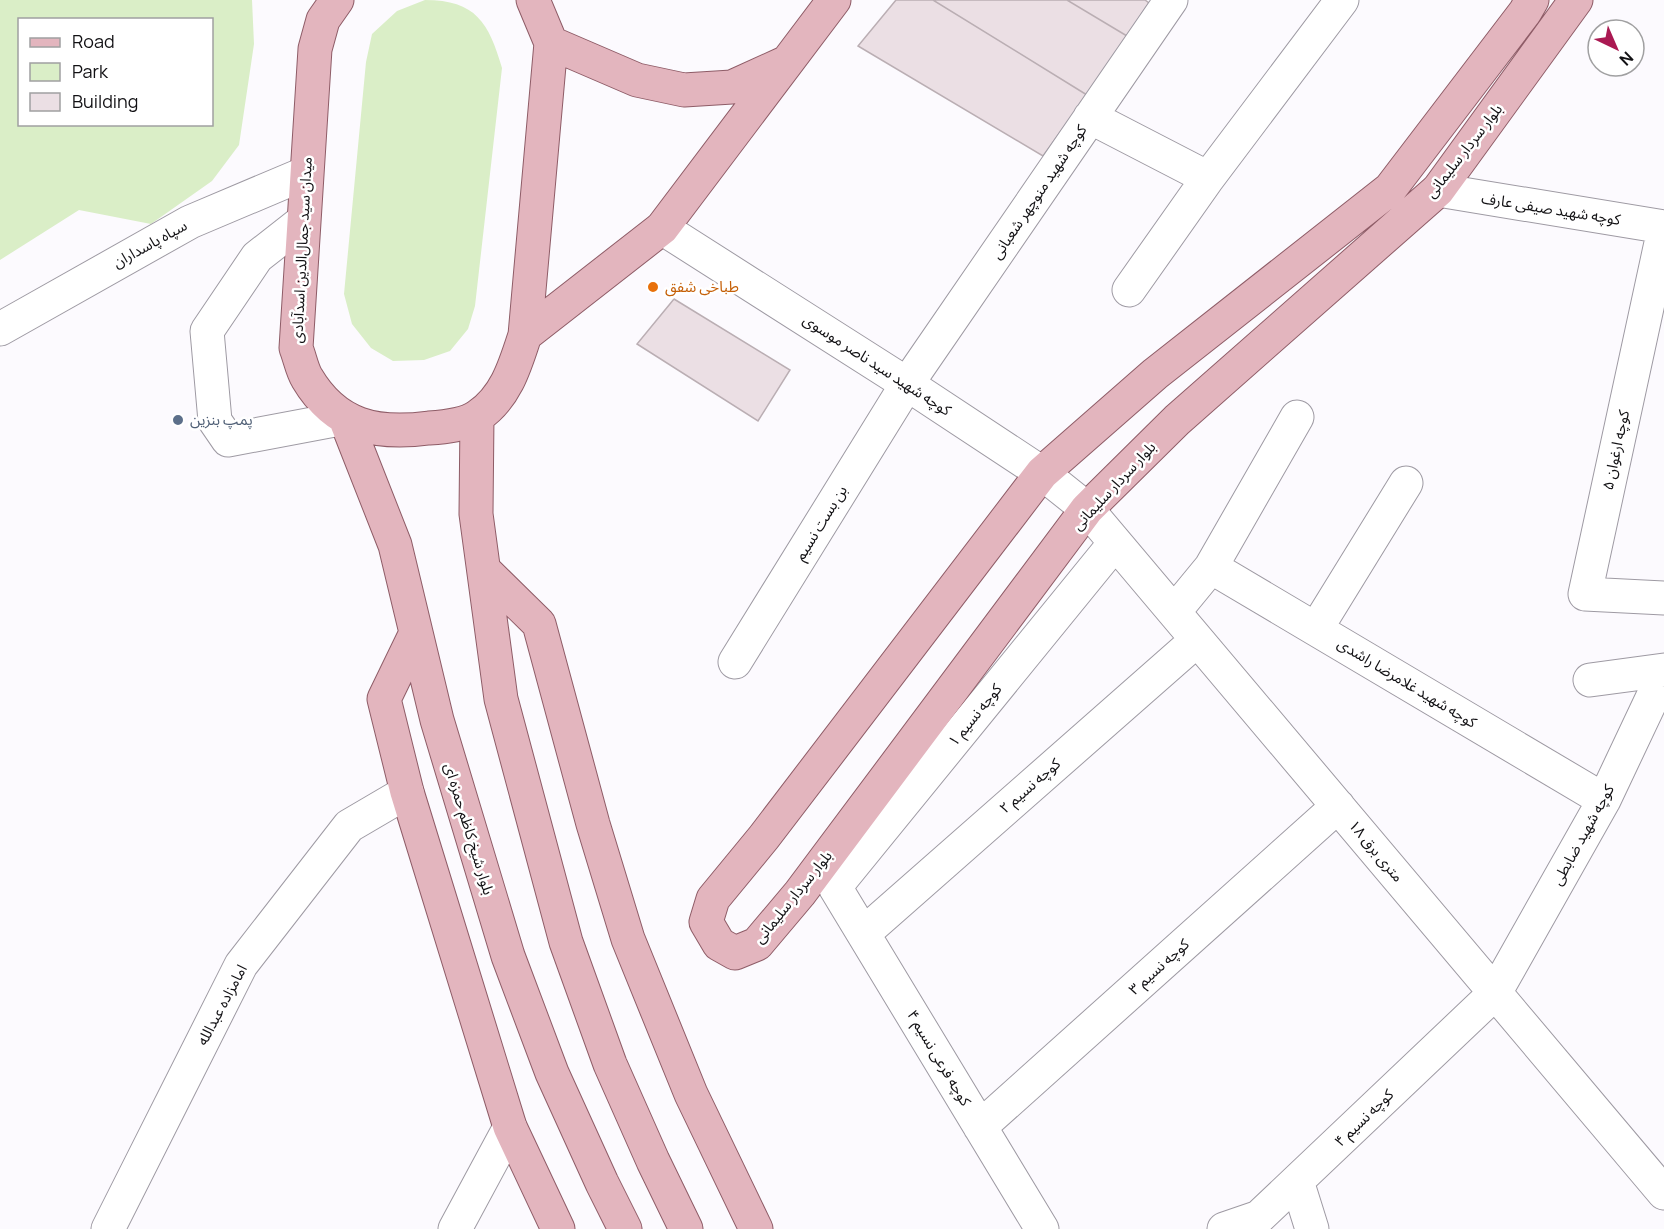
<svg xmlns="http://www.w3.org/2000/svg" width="1664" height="1229" viewBox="0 0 1664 1229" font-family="Manrope,'Noto Sans Arabic',sans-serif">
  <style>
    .green { fill: #daeec7; fill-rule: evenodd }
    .building { fill: #ebdfe4; stroke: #baaeb3; stroke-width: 1.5 }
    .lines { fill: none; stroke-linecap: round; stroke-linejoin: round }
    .minor-casing { stroke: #9e9aa3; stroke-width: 35 }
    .major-casing { stroke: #8e5c67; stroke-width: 35 }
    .minor { stroke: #fff; stroke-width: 33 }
    .major { stroke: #e3b5be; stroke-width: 33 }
    .food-dot { fill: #e8710a; stroke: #fff; stroke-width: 2 }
    .service-dot { fill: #5c6f8a; stroke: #fff; stroke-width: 2 }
    .labels { text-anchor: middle; stroke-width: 5; stroke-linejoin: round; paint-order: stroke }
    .street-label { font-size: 15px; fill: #121114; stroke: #fff }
    .food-label { font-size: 15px; fill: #c56008; stroke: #fff; text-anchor: start }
    .service-label { font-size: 15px; fill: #4e5e75; stroke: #fff; text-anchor: start }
  </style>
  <rect width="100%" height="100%" fill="#fcfafe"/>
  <path class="green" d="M0 0H252L254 44 239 145 212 181 151 224 79 210 0 260ZM20 20H212V124H20Z
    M425 0C476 0 489 23 502 68L475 306 468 329 450 351 424 360 393 361 371 348 352 324 344 294 366 62 372 34 397 11Z"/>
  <path class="building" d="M896 0H933L1087 95 1043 156 858 46Z
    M933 0H1067L1127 36 1087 95Z
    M1067 0H1145L1149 3 1127 36Z
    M674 299 790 370 758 421 637 344Z"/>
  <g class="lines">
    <defs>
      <path id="minor" d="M1090 117 1208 178
        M1438 190 1664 227
        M303 221 257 257 207 331 215 421 228 440 345 418
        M662 228 907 384 1042 473 1087 509 1664 1193
        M1664 229 1585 594 1664 598
        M1129 290 1208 178 1342 0
        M0 329 190 222 306 173
        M1211 567 1604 800
        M1174 612 1211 567 1297 417
        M1316 629 1406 483
        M735 662 907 384 1171 0
        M1590 680 1664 670
        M864 933 1197 640
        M980 1127 1338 806
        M1297 1181 1312 1229
        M108 1229 241 965 349 826 407 792
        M455 1229 510 1127
        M1042 1229 835 887 1115 543
        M1224 1229 1259 1217 1495 993 1604 800 1664 673"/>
      <path id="major" d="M337 0 323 20 315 49 296 348C300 358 302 370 307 378 336 427 377 435 429 428 444 427 466 425 478 416 506 397 515 366 525 335L551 43 533 0
        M1532 0 1525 12 1390 189 1155 374 1042 473 764 837 713 899 706 922 719 944 735 953 757 944 800 893 1087 509 1177 420 1438 190 1576 0
        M551 43 637 80 684 90 732 87 787 62
        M525 335 662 228 834 0
        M477 417 476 514 501 699 566 942 610 1064 653 1161 686 1229
        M345 418 395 545 437 720 508 956 552 1073 602 1183 625 1229
        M484 570 539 624 593 824 628 939 691 1094 756 1229
        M415 635 384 699 407 792 510 1127 558 1229"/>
    </defs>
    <use href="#minor" class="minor-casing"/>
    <use href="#major" class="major-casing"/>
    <use href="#minor" class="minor"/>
    <use href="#major" class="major"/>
  </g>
  <circle class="food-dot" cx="653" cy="287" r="6"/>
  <circle class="service-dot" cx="178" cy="420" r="6"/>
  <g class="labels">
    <g class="street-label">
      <text transform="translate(1464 151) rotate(-52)" y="5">بلوار سردار سلیمانی</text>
      <text transform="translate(1039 192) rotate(-56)" y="5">کوچه شهید منوچهر شعبانی</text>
      <text transform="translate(1551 209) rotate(9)" y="5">کوچه شهید صیفی عارف</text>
      <text transform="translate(150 244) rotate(-29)" y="5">سپاه پاسداران</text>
      <text transform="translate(302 250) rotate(-87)" y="5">میدان سید جمال‌الدین اسدآبادی</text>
      <text transform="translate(877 365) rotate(33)" y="5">کوچه شهید سید ناصر موسوی</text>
      <text transform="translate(1616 450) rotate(-78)" y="5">کوچه ارغوان ۵</text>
      <text transform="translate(1114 486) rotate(-47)" y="5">بلوار سردار سلیمانی</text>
      <text transform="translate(821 523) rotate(-58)" y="5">بن بست نسیم</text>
      <text transform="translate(1407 683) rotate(31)" y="5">کوچه شهید غلامرضا راشدی</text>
      <text transform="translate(975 715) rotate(-51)" y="5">کوچه نسیم ۱</text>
      <text transform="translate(1030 786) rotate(-41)" y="5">کوچه نسیم ۲</text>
      <text transform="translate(469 829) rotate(73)" y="5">بلوار شیخ کاظم حمزه ای</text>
      <text transform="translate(1583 835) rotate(-61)" y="5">کوچه شهید ضابطی</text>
      <text transform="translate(1376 851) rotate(50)" y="5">۱۸ متری برق</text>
      <text transform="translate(793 897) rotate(-51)" y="5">بلوار سردار سلیمانی</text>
      <text transform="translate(1159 967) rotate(-42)" y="5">کوچه نسیم ۳</text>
      <text transform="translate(222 1005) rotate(-62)" y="5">امامزاده عبدالله</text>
      <text transform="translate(939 1058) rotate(59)" y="5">کوچه فرعی نسیم ۴</text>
      <text transform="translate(1364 1118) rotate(-44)" y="5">کوچه نسیم ۴</text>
    </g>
    <g class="food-label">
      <text x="665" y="292">طباخی شفق</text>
    </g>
    <g class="service-label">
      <text x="190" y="425">پمپ بنزین</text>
    </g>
  </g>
  <rect x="18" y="18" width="195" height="108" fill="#ffffff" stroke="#a0a0a1" stroke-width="1.5"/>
  <rect x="30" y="38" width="30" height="9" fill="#e3b5be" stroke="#a0a0a1" stroke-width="1.5"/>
  <text x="72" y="48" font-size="18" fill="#121114">Road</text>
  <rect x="30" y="63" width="30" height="18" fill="#daeec7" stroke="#a0a0a1" stroke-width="1.5"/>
  <text x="72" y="78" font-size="18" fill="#121114">Park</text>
  <rect x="30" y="93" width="30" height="18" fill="#ebdfe4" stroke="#a0a0a1" stroke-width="1.5"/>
  <text x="72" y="108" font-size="18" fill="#121114">Building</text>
  <g transform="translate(1616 48) rotate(136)"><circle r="28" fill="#ffffff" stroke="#a0a0a1" stroke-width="1.5"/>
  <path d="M0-4.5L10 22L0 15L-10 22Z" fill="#aa1952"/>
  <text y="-9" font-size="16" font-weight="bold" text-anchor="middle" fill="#121114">N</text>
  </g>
</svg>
